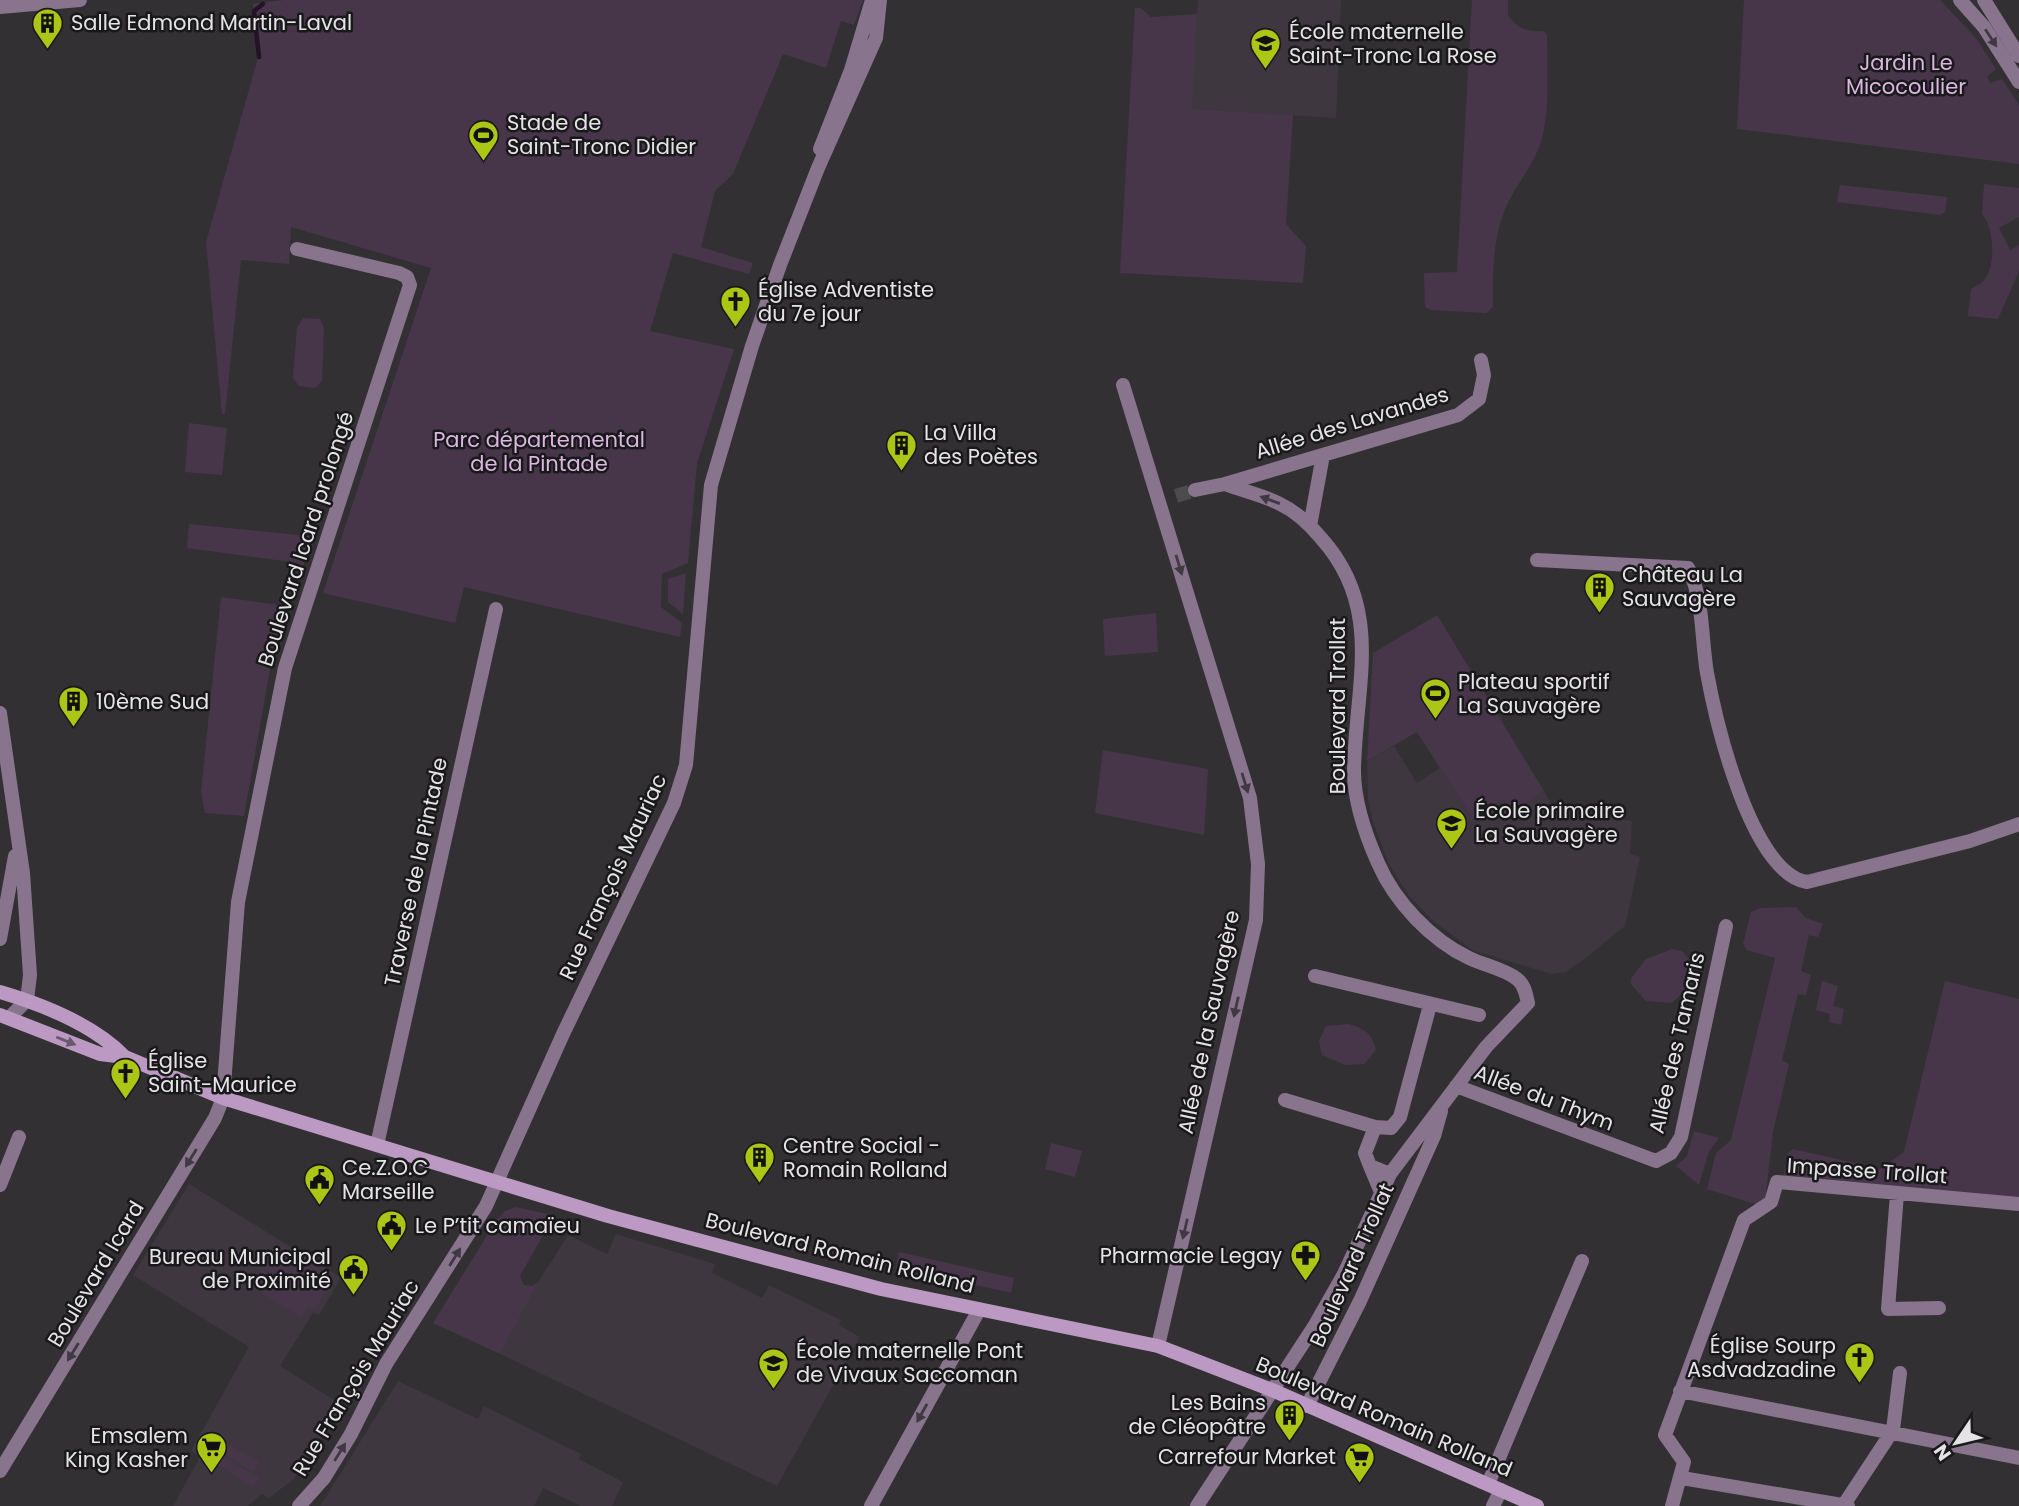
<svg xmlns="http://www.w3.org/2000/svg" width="2019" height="1506" viewBox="0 0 2019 1506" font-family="Poppins,sans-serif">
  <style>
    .built { fill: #3e3740 }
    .green { fill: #47364a }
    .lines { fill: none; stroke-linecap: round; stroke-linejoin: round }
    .stream { stroke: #221325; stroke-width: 4.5 }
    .minor-tunnel { stroke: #4d4b4e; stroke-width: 14; stroke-dasharray: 14 7; stroke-linecap: butt }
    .minor { stroke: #89748d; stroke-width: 14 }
    .tertiary { stroke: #89748d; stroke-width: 14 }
    .secondary { stroke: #bc99c2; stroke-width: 14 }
    .oneway { fill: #403842 }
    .oneway2 { fill: #6a586e }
    .labels { text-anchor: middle; stroke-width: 5; stroke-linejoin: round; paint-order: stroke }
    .poi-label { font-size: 21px; fill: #e5e3e5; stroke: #19181a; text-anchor: start }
    .park-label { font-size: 21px; fill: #dbb6e1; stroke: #19181a }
    .street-label { font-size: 21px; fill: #e5e3e5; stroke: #19181a }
  </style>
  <rect width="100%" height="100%" fill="#323033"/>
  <path class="built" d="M1198 0H1341L1336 118 1191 109Z
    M1394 746 1417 783 1440 768 1473 819 1502 799 1511 812 1544 791 1553 806 1632 821 1630 854 1640 857 1625 926 1582 961 1565 972 1552 974 1474 951 1433 921 1409 896 1388 863 1373 822 1368 799 1367 761Z
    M189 1184 341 1278 319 1315 313 1313 280 1366 342 1405 294 1479 269 1498 262 1494 248 1506H173L200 1457 191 1451 249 1347 133 1275Z
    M616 1234 715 1264 712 1273 762 1298 769 1285 841 1320 839 1325 860 1337 777 1486 500 1354 525 1303 568 1235 607 1254Z
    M398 1381 478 1419 484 1406 581 1454 579 1459 623 1482 612 1506H581L543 1488 534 1506H320Z"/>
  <path class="green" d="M284 0H863L854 25 841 21 826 68 783 54 733 174 715 191 701 247 753 263 749 274 673 253 650 331 734 349 697 463 688 563 662 574 661 607 682 623 680 637 464 587 455 623 323 593 431 268 291 227 289 264 241 260 225 414H222L206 242 259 54 253 4Z
    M1472 0H1508V16C1519 29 1527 32 1544 31L1547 35C1547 67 1550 106 1542 138 1536 162 1517 183 1507 205 1492 238 1493 272 1493 307L1486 313 1431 310 1425 307 1424 273 1457 272Z
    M1744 0H1940L1976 38 1996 69 1987 77 1990 83 2002 79 2019 105V164L1737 129Z
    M1135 8H1141L1151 17 1197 14 1192 109 1293 115 1286 224 1306 246 1303 283 1120 273Z
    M1984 184 2019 188V217L1999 228 2010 250 2019 245V271L1998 319 1968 316 1971 289C1976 286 1982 283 1985 279 1996 264 1994 227 1982 214Z
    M1840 185 1947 197 1945 212 1940 215 1837 202Z
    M303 318 320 319 324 328 322 381 315 388 299 386 293 378 297 328Z
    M189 423 227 428 222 475 185 472Z
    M189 524 309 536 312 541 297 583 298 563 187 548Z
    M686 573 683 614 668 602V579Z
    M221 597 286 606 271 664 244 816 205 813 201 792Z
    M1156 613 1158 652 1105 656 1103 619Z
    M1437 615 1544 791 1511 812 1502 799 1473 819 1417 732 1367 761 1373 653Z
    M1103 750 1208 769 1204 835 1095 813Z
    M1796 907 1806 918 1823 924 1818 937 1809 935 1801 971 1811 975 1806 995 1798 994 1782 1060 1789 1064 1773 1132 1765 1202 1758 1205 1707 1189 1716 1153 1731 1140 1775 958 1747 950 1743 944 1751 912 1760 908Z
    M1672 949 1682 951 1695 966 1691 985 1672 1003 1646 1001 1631 984V978L1646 959Z
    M1822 981 1838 986 1833 1006 1844 1009 1841 1025 1829 1022 1830 1014 1816 1010Z
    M1945 981 2019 999V1200L1783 1178 1788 1153 1793 1149 1859 1164 1870 1176 1904 1152Z
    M1348 1024C1364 1028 1372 1033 1376 1050L1364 1064 1345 1065 1322 1055 1319 1041 1326 1026Z
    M1694 1131 1719 1138 1709 1151 1699 1185 1676 1166 1687 1156Z
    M1051 1143 1082 1151 1075 1177 1045 1169Z
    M516 1207 547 1214 551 1221 520 1276 524 1285 532 1286 538 1282 500 1354 433 1323 496 1221 505 1211Z
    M280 1244 335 1278 314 1310 308 1306 301 1317 255 1289 263 1277 259 1275Z
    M899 1252 1014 1278 1011 1293 896 1267Z
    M207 1431 259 1462 253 1472 201 1440Z
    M203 1444 259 1478 253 1487 198 1453Z"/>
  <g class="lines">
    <path class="stream" d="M259 57 254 11 263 4"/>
    <path class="minor-tunnel" d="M1176 496 1195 490"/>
    <path class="minor" d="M1960 0 1984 27 2019 82
      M1984 0 2019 56
      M820 149 851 70 872 0
      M1123 385 1250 798 1258 864 1256 920 1158 1346
      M1195 490 1225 484 1458 415 1479 399 1484 375 1481 360
      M1310 526 1323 455
      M1537 560 1688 568C1704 599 1701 638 1707 673 1716 722 1751 873 1807 882L1970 841 2019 824
      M1315 976 1479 1015
      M1456 1086 1656 1161 1671 1153 1681 1137 1726 926
      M1285 1100 1375 1127 1365 1153 1370 1166
      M1375 1127 1391 1128 1400 1117 1430 1005
      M377 1145 496 609
      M0 1185 19 1137
      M1381 1192 1370 1166 1390 1174
      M1897 1194 1888 1309 1939 1308
      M1680 1391 2019 1458
      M1307 1406 1360 1301 1434 1136 1441 1111
      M0 1471 215 1118 223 1098 238 902 285 668 410 285 407 277 399 273 297 249
      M1682 1478 1848 1506
      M1488 1484 1582 1261
      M299 1506 324 1478 351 1434 386 1364 486 1206 563 1034 674 803 686 765 711 485 752 346 780 265 818 168 876 38 880 0
      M871 1506 979 1310
      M1197 1506 1315 1325 1344 1274 1390 1174 1486 1047 1528 1003C1526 995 1525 985 1517 979 1505 969 1483 965 1469 958 1431 940 1395 902 1378 863 1366 836 1354 802 1354 771 1355 686 1385 609 1321 538 1310 525 1295 511 1280 504 1263 495 1243 491 1225 484
      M1493 1506 1501 1490
      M1672 1506 1684 1462 1665 1435 1744 1220 1771 1202 1777 1182 2019 1204
      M1843 1506 1893 1430 1900 1373"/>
    <path class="tertiary" d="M0 7 80 0
      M0 713 23 873 30 975 27 1000 9 1018
      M0 939 15 856"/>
    <path class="secondary" d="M0 992C44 1005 93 1024 125 1057
      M0 1015 100 1054 125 1057 223 1098 608 1216 881 1289 1158 1346 1272 1390 1537 1506"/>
  </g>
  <defs><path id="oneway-solid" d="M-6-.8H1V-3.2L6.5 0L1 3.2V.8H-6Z" transform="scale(1.75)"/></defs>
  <g class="oneway">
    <use href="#oneway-solid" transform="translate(1991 38) rotate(57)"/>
    <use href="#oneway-solid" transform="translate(1270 500) rotate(-160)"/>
    <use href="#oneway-solid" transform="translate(1179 565) rotate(73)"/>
    <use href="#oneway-solid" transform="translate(1245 783) rotate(73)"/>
    <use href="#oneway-solid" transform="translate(1236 1007) rotate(103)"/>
    <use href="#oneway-solid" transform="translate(191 1158) rotate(122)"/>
    <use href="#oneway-solid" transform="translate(1185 1229) rotate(103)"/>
    <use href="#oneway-solid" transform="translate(455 1257) rotate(-58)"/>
    <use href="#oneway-solid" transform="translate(73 1352) rotate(122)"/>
    <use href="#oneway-solid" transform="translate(922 1413) rotate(119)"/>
    <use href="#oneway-solid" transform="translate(340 1452) rotate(-58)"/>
  </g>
  <use class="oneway2" href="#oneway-solid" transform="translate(66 1041) rotate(22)"/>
  <defs>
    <symbol id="building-pin" viewBox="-11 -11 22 30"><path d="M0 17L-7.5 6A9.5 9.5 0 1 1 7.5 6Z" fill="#abc615" stroke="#19181a"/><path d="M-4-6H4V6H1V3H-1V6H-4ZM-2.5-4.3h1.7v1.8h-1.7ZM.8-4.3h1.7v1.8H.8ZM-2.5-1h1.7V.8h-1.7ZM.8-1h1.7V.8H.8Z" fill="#111"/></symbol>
    <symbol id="school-pin" viewBox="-11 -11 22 30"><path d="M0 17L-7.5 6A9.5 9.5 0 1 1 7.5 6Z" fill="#abc615" stroke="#19181a"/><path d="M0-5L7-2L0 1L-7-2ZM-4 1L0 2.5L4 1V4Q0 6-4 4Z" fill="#111"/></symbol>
    <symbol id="stadium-pin" viewBox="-11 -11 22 30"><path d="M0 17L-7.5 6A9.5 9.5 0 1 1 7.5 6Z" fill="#abc615" stroke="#19181a"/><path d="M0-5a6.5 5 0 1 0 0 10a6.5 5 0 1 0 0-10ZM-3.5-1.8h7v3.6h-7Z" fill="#111"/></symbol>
    <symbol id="church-pin" viewBox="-11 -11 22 30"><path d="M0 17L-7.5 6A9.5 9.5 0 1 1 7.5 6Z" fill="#abc615" stroke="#19181a"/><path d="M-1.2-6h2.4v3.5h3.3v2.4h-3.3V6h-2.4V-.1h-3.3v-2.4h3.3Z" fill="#111"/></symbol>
    <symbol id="civic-pin" viewBox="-11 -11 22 30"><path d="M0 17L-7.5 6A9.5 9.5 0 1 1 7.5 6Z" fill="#abc615" stroke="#19181a"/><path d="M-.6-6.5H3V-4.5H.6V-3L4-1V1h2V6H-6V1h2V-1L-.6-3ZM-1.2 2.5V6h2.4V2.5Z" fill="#111"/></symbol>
    <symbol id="pharmacy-pin" viewBox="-11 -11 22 30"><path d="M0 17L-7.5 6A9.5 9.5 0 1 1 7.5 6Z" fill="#abc615" stroke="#19181a"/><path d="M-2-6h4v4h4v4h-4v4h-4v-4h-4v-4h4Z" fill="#111"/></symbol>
    <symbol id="supermarket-pin" viewBox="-11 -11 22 30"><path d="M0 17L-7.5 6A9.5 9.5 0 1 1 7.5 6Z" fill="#abc615" stroke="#19181a"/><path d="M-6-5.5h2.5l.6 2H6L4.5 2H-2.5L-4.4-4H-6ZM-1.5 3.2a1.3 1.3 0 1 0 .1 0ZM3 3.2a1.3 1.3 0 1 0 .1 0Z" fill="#111"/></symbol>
  </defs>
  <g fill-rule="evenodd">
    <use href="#building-pin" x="30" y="6" width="35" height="47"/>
    <use href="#school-pin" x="1248" y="26" width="35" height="47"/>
    <use href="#stadium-pin" x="466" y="118" width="35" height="47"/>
    <use href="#church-pin" x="718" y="284" width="35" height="47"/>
    <use href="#building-pin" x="884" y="428" width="35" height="47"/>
    <use href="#building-pin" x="1582" y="570" width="35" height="47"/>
    <use href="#stadium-pin" x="1418" y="676" width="35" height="47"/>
    <use href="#building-pin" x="56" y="684" width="35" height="47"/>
    <use href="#school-pin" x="1434" y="806" width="35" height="47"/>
    <use href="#church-pin" x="108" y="1056" width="35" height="47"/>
    <use href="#building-pin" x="742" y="1140" width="35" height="47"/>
    <use href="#civic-pin" x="302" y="1162" width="35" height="47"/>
    <use href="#civic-pin" x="374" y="1208" width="35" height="47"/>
    <use href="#pharmacy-pin" x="1288" y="1238" width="35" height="47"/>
    <use href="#civic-pin" x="336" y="1252" width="35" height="47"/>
    <use href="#church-pin" x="1842" y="1340" width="35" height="47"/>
    <use href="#school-pin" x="756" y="1346" width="35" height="47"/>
    <use href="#building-pin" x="1272" y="1398" width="35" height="47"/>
    <use href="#supermarket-pin" x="194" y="1430" width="35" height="47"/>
    <use href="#supermarket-pin" x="1342" y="1440" width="35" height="47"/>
  </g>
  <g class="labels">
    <g class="poi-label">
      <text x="71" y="30">Salle Edmond Martin-Laval</text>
      <text x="1289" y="39">École maternelle<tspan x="1289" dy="24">Saint-Tronc La Rose</tspan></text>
      <text x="507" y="130">Stade de<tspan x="507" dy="24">Saint-Tronc Didier</tspan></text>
      <text x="758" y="297">Église Adventiste<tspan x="758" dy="24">du 7e jour</tspan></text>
      <text x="924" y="440">La Villa<tspan x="924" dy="24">des Poètes</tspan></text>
      <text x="1622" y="582">Château La<tspan x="1622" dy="24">Sauvagère</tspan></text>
      <text x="1458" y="689">Plateau sportif<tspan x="1458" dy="24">La Sauvagère</tspan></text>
      <text x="96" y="709">10ème Sud</text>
      <text x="1475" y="818">École primaire<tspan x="1475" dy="24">La Sauvagère</tspan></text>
      <text x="148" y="1068">Église<tspan x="148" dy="24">Saint-Maurice</tspan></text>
      <text x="783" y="1153">Centre Social -<tspan x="783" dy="24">Romain Rolland</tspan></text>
      <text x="342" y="1175">Ce.Z.O.C<tspan x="342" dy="24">Marseille</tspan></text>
      <text x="415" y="1233">Le P’tit camaïeu</text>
      <text x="1282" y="1263" text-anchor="end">Pharmacie Legay</text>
      <text x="331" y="1264" text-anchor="end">Bureau Municipal<tspan x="331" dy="24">de Proximité</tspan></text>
      <text x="1836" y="1353" text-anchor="end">Église Sourp<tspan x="1836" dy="24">Asdvadzadine</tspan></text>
      <text x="796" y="1358">École maternelle Pont<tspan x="796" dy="24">de Vivaux Saccoman</tspan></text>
      <text x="1266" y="1410" text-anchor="end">Les Bains<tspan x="1266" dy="24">de Cléopâtre</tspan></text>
      <text x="188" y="1443" text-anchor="end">Emsalem<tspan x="188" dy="24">King Kasher</tspan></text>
      <text x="1336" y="1464" text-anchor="end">Carrefour Market</text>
    </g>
    <g class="park-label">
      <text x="1906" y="70">Jardin Le<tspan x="1906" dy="24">Micocoulier</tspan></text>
      <text x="539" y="447">Parc départemental<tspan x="539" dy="24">de la Pintade</tspan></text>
    </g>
    <g class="street-label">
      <text transform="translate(1352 423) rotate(-17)" y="7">Allée des Lavandes</text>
      <text transform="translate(306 539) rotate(-72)" y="7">Boulevard Icard prolongé</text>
      <text transform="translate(1338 706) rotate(-90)" y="7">Boulevard Trollat</text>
      <text transform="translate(416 872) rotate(-78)" y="7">Traverse de la Pintade</text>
      <text transform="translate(613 877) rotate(-65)" y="7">Rue François Mauriac</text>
      <text transform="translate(1209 1022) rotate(-78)" y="7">Allée de la Sauvagère</text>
      <text transform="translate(1677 1043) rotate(-77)" y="7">Allée des Tamaris</text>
      <text transform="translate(1544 1098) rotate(21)" y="7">Allée du Thym</text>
      <text transform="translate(1867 1171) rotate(4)" y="7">Impasse Trollat</text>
      <text transform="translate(840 1253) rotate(14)" y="7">Boulevard Romain Rolland</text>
      <text transform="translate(1352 1265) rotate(-66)" y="7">Boulevard Trollat</text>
      <text transform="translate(96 1274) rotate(-59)" y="7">Boulevard Icard</text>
      <text transform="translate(356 1378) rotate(-59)" y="7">Rue François Mauriac</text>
      <text transform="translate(1384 1417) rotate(23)" y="7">Boulevard Romain Rolland</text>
    </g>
  </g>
  <g transform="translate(1956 1443) rotate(235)" stroke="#19181a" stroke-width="5" paint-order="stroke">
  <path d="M0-5L12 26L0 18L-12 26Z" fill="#e5e3e5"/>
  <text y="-10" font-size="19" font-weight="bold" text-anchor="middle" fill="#e5e3e5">N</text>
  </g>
</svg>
